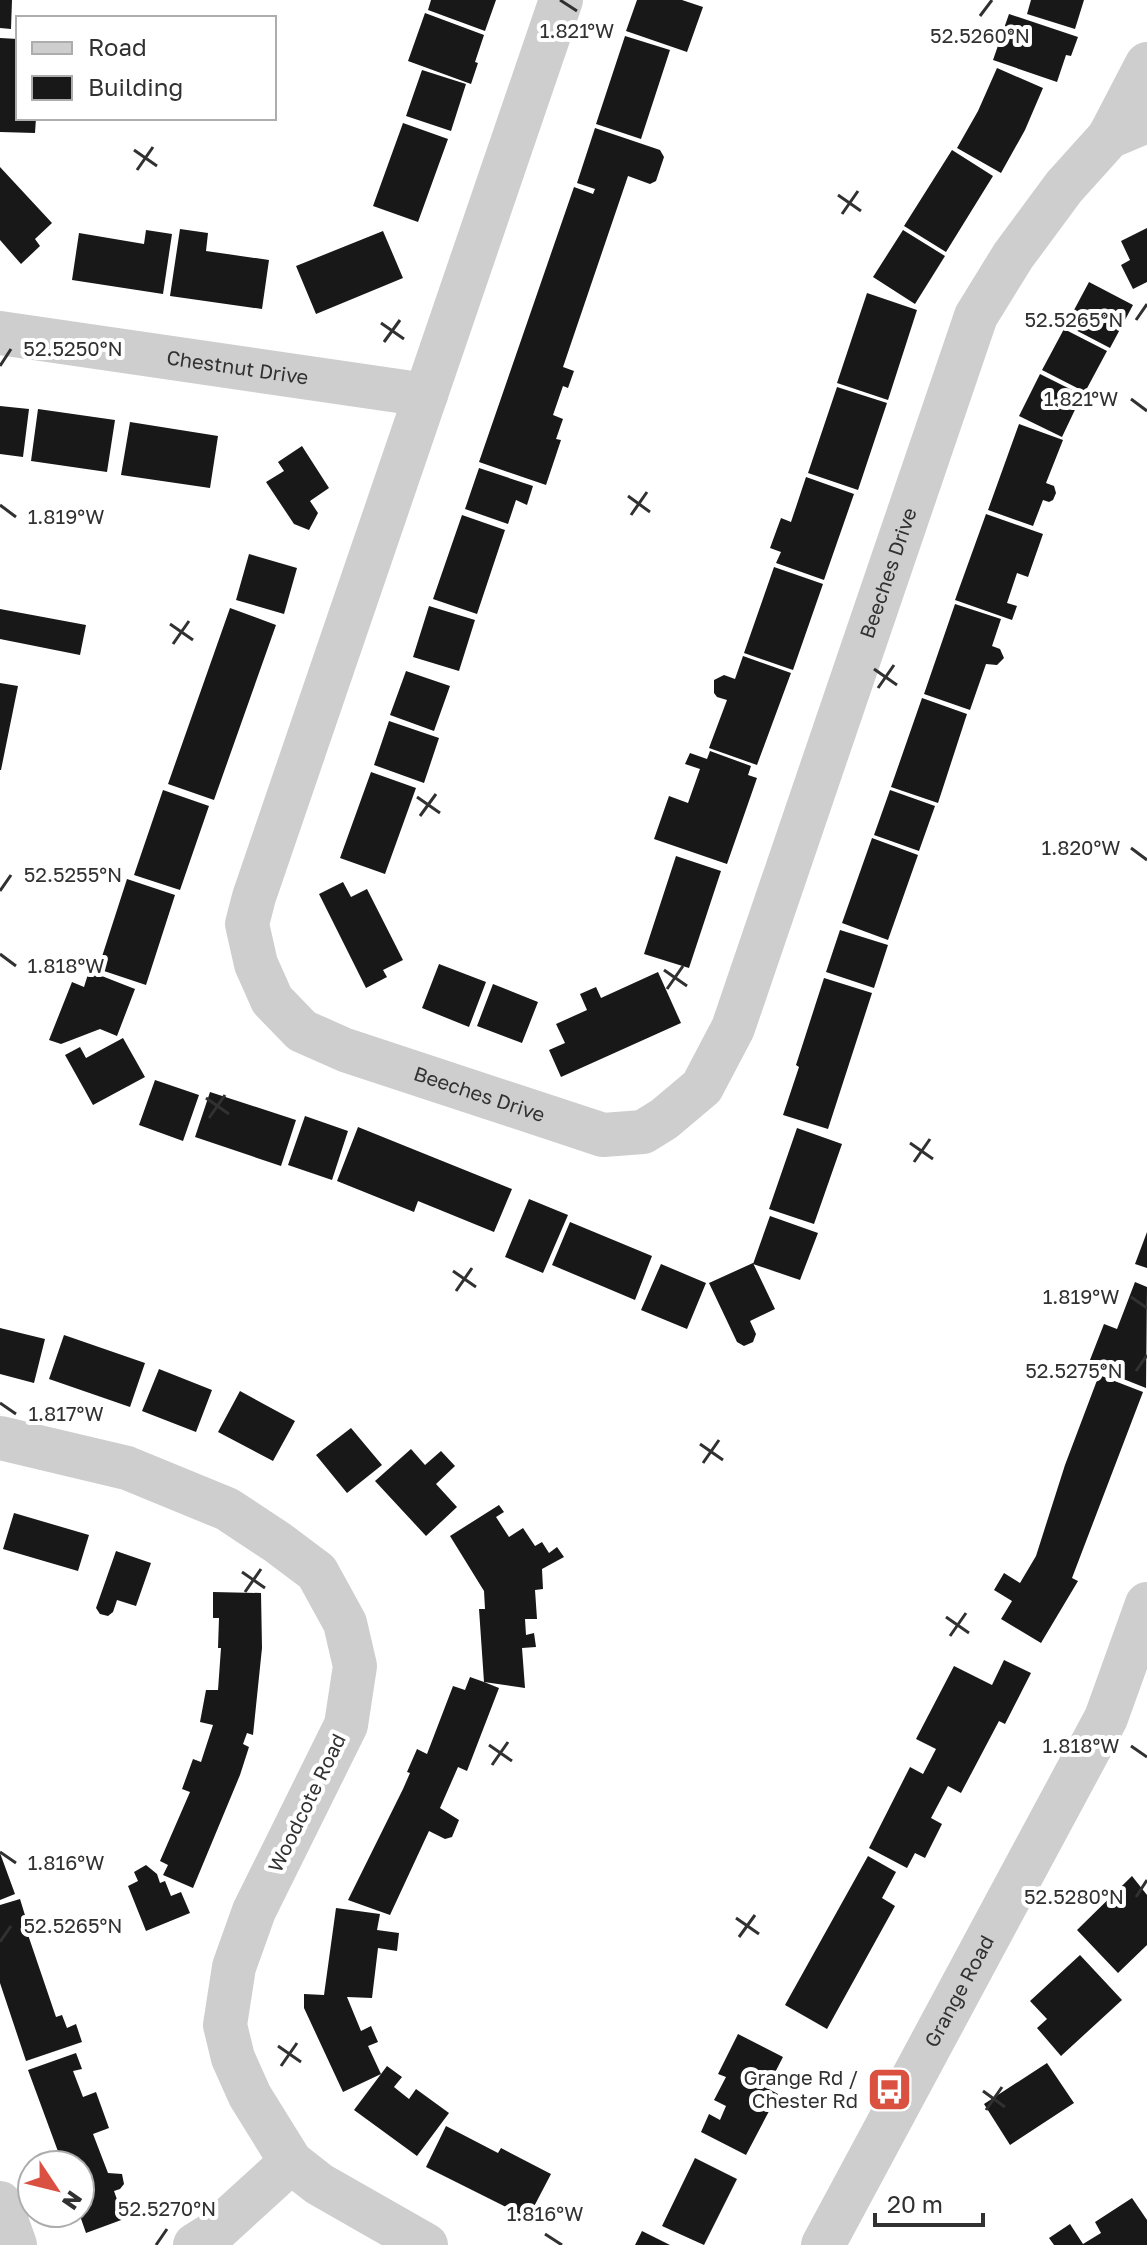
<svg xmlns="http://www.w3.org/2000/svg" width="1147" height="2245" viewBox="0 0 1147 2245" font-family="'Golos Text',sans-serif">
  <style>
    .building { fill: #181818 }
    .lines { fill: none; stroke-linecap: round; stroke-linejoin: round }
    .minor { stroke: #cecece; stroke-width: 44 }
    .ticks { fill: none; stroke: #313131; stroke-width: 3 }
    .labels { text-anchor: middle; stroke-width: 8; stroke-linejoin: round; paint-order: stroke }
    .street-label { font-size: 20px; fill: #313131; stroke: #fff }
    .poi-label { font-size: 20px; fill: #313131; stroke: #fff; text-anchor: end }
    .ticks-label { font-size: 20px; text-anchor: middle; fill: #313131; stroke: #fff; stroke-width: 8; stroke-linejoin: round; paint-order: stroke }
  </style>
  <rect width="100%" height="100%" fill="#fff"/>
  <path class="building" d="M0 0H12L11 29 0 28Z
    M431 0H496L485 31 428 10Z
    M637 0H682L703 7 687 52 626 31Z
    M1031 0H1084L1075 29 1027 14Z
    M425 13 484 35 475 62 478 63 471 84 408 61Z
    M1009 14 1078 37 1071 56 1066 55 1057 82 993 60Z
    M625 36 670 50 641 139 596 124Z
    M0 38 18 39 17 116 18 118H36L35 133 0 132Z
    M997 68 1043 88 1025 130 1001 173 957 148 978 111Z
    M422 70 466 84 451 131 406 116Z
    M403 123 448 139 418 222 373 206Z
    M595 128 660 150 664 157 656 181 650 184 628 176 563 367 574 371 568 388 563 386 553 415 563 419 556 439 561 440 546 485 479 462 574 187 593 194 595 189 577 183Z
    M952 150 993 176 946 252 904 226Z
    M0 167 52 223 35 239 40 246 21 264 0 240Z
    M1147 228V282L1133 289 1121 265 1130 260 1121 241Z
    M180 229 208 233 206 251 269 260 262 309 170 296Z
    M146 230 172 234 163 294 72 280 79 233 144 244Z
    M903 230 945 256 915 304 873 277Z
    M383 231 403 278 316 314 296 266Z
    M1089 282 1133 305 1110 348 1066 325Z
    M867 293 917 310 888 400 837 383Z
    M1064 329 1107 351 1085 392 1042 370Z
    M1040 374 1082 395 1062 437 1019 416Z
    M837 387 887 403 858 490 808 473Z
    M0 406 29 409 23 457 0 454Z
    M38 409 115 420 107 472 31 461Z
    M130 422 218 436 210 488 121 475Z
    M1019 424 1063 440 1046 483 1054 486 1056 493 1053 500 1049 502 1043 500 1033 526 988 510Z
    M302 446 329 488 310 501 318 513 309 530 294 524 266 482 284 471 278 462Z
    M479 468 533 486 527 505 516 500 508 524 465 509Z
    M806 477 854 494 824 580 776 563 781 552 770 548 781 518 791 522Z
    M986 514 1043 534 1028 577 1017 573 1007 603 1017 606 1012 620 955 600Z
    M462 515 505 530 477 614 433 599Z
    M249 554 297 568 284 614 236 600Z
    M774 567 823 584 793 670 744 653Z
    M955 604 1001 619 992 646 1000 649 1004 658 997 665 986 664 970 710 924 694Z
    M429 606 475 620 459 671 413 657Z
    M230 608 276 625 214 800 168 784Z
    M0 609 86 625 80 655 0 639Z
    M743 656 791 673 757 765 709 748 727 700 717 697 714 693V680L724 675 735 679Z
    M406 671 450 686 434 731 390 715Z
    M0 683 18 686 1 770H0Z
    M922 698 967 714 938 803 891 787Z
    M389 721 439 738 424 783 374 765Z
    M710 751 751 766 748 775 757 778 727 864 654 839 669 796 688 803 700 769 685 764 690 753 707 759Z
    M371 772 416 788 385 874 340 858Z
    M163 790 209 806 180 890 134 875Z
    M890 790 935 806 919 851 874 835Z
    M872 838 918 855 888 940 842 923Z
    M676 856 721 871 689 968 644 954Z
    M127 879 175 895 146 985 98 969Z
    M343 882 351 897 367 889 403 960 383 970 387 977 366 988 319 894Z
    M840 930 888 945 874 988 826 972Z
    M439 964 486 982 469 1027 422 1008Z
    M89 971 135 989 117 1036 100 1029 61 1044 49 1040 72 982 84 987Z
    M658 972 681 1023 561 1077 549 1050 565 1043 556 1024 587 1010 580 994 596 987 601 998Z
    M824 978 872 993 828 1129 783 1115 799 1067 796 1065Z
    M493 984 538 1002 522 1043 477 1026Z
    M123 1038 145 1077 93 1105 65 1055 80 1047 86 1058Z
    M155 1080 199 1095 183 1141 139 1125Z
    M210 1092 296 1120 281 1166 195 1137Z
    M305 1116 348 1131 332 1180 288 1165Z
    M358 1127 512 1189 494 1232 418 1201 414 1212 337 1181Z
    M797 1128 842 1144 814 1224 769 1209Z
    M529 1199 568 1215 543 1273 505 1257Z
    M770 1216 818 1233 800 1280 753 1264Z
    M570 1222 652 1256 635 1300 552 1265Z
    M1147 1232V1268L1135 1264Z
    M753 1263 775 1309 750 1321 756 1334 753 1342 744 1346 737 1342 709 1283Z
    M661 1264 706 1283 687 1329 641 1310Z
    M1135 1282 1147 1287 1146 1388 1088 1365 1104 1324 1117 1329Z
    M0 1328 45 1339 34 1383 0 1374Z
    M64 1335 145 1363 130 1407 49 1379Z
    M159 1369 212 1390 196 1432 142 1411Z
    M1099 1375 1143 1392 1072 1578 1078 1581 1041 1643 1001 1619 1012 1601 994 1590 1004 1573 1020 1583 1036 1556 1065 1465Z
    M240 1391 295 1421 273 1461 218 1432Z
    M351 1428 382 1465 347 1493 316 1455Z
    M411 1449 425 1465 441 1451 455 1466 436 1484 457 1507 426 1536 375 1481Z
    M499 1505 504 1512 496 1517 509 1537 523 1528 535 1546 542 1542 549 1553 557 1547 564 1557 542 1569 543 1589 535 1590 537 1619H525L526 1635 534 1633 536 1647 522 1648 525 1688 484 1682 499 1688 467 1771 458 1767 440 1808 459 1820 452 1837 445 1839 429 1831 390 1915 348 1900 403 1789 410 1773 407 1772 417 1749 427 1754 453 1686 465 1690 470 1677 484 1682 479 1609H485L484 1591 450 1536Z
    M14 1513 89 1535 78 1571 3 1549Z
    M116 1551 151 1563 136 1606 117 1600 113 1612 108 1616 100 1614 96 1608Z
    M213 1592 261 1593 262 1648 253 1735 247 1733 243 1744 249 1747 240 1775 193 1888 163 1875 168 1865 160 1861 190 1792 182 1789 193 1759 201 1762 213 1725 200 1722 206 1690H218L221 1648H218L219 1618H213Z
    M1004 1660 1031 1673 1005 1724 999 1721 961 1793 948 1786 931 1818 942 1824 925 1858 915 1853 907 1868 869 1848 910 1767 923 1774 936 1749 916 1739 954 1666 992 1685Z
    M0 1853 15 1894 0 1900Z
    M868 1856 896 1872 882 1898 895 1906 827 2029 785 2005Z
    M146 1865 157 1874 160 1883 165 1881 171 1896 181 1892 190 1913 146 1931 128 1886 138 1881 134 1872Z
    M1132 1876 1147 1895V1945L1118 1973 1077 1930Z
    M20 1899 28 1925 25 1926 56 2017 62 2015 67 2028 76 2024 82 2042 26 2061 0 1983V1905Z
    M336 1908 380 1914 377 1930 399 1933 397 1951 378 1948 372 1998 347 1997 361 2031 371 2026 378 2042 368 2046 381 2074 343 2092 304 2008V1994L324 1995Z
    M1080 1955 1122 2000 1061 2056 1037 2028 1047 2019 1030 2001Z
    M738 2034 783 2057 767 2088 778 2094 746 2155 701 2132 709 2114 720 2120 726 2106 714 2100 726 2077 718 2074Z
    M76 2053 82 2069 73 2071 83 2097 96 2092 109 2128 93 2134 108 2173 122 2174 124 2184 120 2189 114 2191 124 2219 86 2233 79 2213 80 2165H63L28 2070Z
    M1047 2063 1074 2103 1010 2145 984 2104Z
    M387 2066 402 2077 394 2087 409 2099 416 2089 449 2113 417 2156 354 2110Z
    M446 2126 498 2153 501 2148 551 2174 528 2218 426 2167Z
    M695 2158 737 2179 704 2245 662 2226Z
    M1132 2198 1147 2220V2245H1054L1049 2238 1070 2224 1083 2244 1101 2233 1095 2222Z
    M642 2231 670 2245H635Z"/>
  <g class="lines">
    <g class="minor">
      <path id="s1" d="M561 0 254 897 247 924 256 964 272 1000 302 1031 345 1050 603 1135 643 1132 664 1119 702 1087 733 1028 976 316 1013 256 1064 187 1109 137 1147 121"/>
      <path d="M1109 137 1147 64"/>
      <path id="s2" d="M0 333 426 395"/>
      <path d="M0 1438 127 1468 227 1509 277 1542 317 1572 345 1623 355 1666 346 1725 254 1911 234 1967 225 2025 233 2058 250 2096 291 2162 319 2184 426 2245"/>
      <path d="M0 2203 15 2245"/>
      <path d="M195 2245 211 2235 291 2162"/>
      <path id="s3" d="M823 2245 1106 1718 1147 1604"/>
    </g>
  </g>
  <path class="ticks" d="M560 0 577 11M980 16 992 0M134 150 157 166M137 170 153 147M838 195 861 211M842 214 858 191M1136 320 1147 304M381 323 404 339M384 342 400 320M0 366 11 349M1131 399 1147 411M628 496 650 512M0 505 16 517M631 515 647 492M170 624 193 640M173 644 189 621M874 669 897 685M878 688 894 665M417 797 440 813M420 816 436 794M1131 848 1147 860M0 891 11 875M0 954 16 966M664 970 687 986M667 989 683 966M206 1098 229 1114M209 1118 225 1095M910 1143 933 1159M914 1162 930 1139M453 1271 476 1287M456 1291 472 1268M1131 1297 1147 1308M1136 1371 1147 1355M0 1403 16 1414M700 1444 723 1460M703 1463 719 1440M242 1572 265 1588M245 1592 261 1569M946 1617 969 1633M950 1636 966 1613M489 1745 512 1761M1131 1746 1147 1757M492 1765 508 1742M0 1852 16 1863M1136 1897 1147 1880M736 1918 759 1934M739 1937 755 1915M0 1942 11 1926M278 2046 301 2062M281 2066 297 2043M983 2091 1005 2107M986 2110 1002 2087M545 2234 562 2245M156 2245 167 2229"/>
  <defs>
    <symbol id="bus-square" viewBox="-11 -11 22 22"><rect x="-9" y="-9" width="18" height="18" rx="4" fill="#da5041" stroke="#fff"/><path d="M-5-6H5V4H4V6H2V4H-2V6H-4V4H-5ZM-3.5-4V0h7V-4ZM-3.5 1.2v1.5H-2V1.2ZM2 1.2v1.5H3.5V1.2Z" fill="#fff"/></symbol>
  </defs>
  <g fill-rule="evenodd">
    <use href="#bus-square" x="864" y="2064" width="51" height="51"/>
  </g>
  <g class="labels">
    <g class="street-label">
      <text dy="7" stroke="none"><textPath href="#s2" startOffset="240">Chestnut Drive</textPath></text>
      <text dy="7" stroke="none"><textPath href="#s1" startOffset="2080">Beeches Drive</textPath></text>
      <text dy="7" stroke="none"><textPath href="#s1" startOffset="1288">Beeches Drive</textPath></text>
      <text transform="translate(307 1803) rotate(-64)" y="7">Woodcote Road</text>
      <text dy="7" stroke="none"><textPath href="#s3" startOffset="288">Grange Road</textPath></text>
    </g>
    <g class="poi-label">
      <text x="858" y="2085">Grange Rd /<tspan x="858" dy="23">Chester Rd</tspan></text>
    </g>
  </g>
  <g class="ticks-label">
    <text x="577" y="38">1.821°W</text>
    <text x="980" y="43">52.5260°N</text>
    <text x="1074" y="327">52.5265°N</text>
    <text x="73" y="356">52.5250°N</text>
    <text x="1081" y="406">1.821°W</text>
    <text x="66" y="524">1.819°W</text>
    <text x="1081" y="855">1.820°W</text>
    <text x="73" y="882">52.5255°N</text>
    <text x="66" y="973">1.818°W</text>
    <text x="1081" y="1304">1.819°W</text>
    <text x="1074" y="1378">52.5275°N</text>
    <text x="66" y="1421">1.817°W</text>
    <text x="1081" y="1753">1.818°W</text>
    <text x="66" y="1870">1.816°W</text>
    <text x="1074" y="1904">52.5280°N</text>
    <text x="73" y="1933">52.5265°N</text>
    <text x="167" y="2216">52.5270°N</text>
    <text x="545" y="2221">1.816°W</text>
  </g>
  <rect x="16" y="16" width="260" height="104" fill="#ffffff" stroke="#adadad" stroke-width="2"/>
  <rect x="32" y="42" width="40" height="12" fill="#cecece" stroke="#adadad" stroke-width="2"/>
  <text x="88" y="56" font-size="24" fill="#313131">Road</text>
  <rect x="32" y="76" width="40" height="24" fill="#181818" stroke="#adadad" stroke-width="2"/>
  <text x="88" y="96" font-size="24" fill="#313131">Building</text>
  <g transform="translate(56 2189) rotate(125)"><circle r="38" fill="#ffffff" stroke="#adadad" stroke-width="2"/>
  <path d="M0-6L14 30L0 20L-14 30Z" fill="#da5041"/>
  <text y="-12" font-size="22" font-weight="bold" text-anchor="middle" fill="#313131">N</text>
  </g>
  <path d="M875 2213v12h108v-12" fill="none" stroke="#313131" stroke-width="4"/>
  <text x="887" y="2213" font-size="24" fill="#313131" stroke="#ffffff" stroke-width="6" paint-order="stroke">20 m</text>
</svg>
